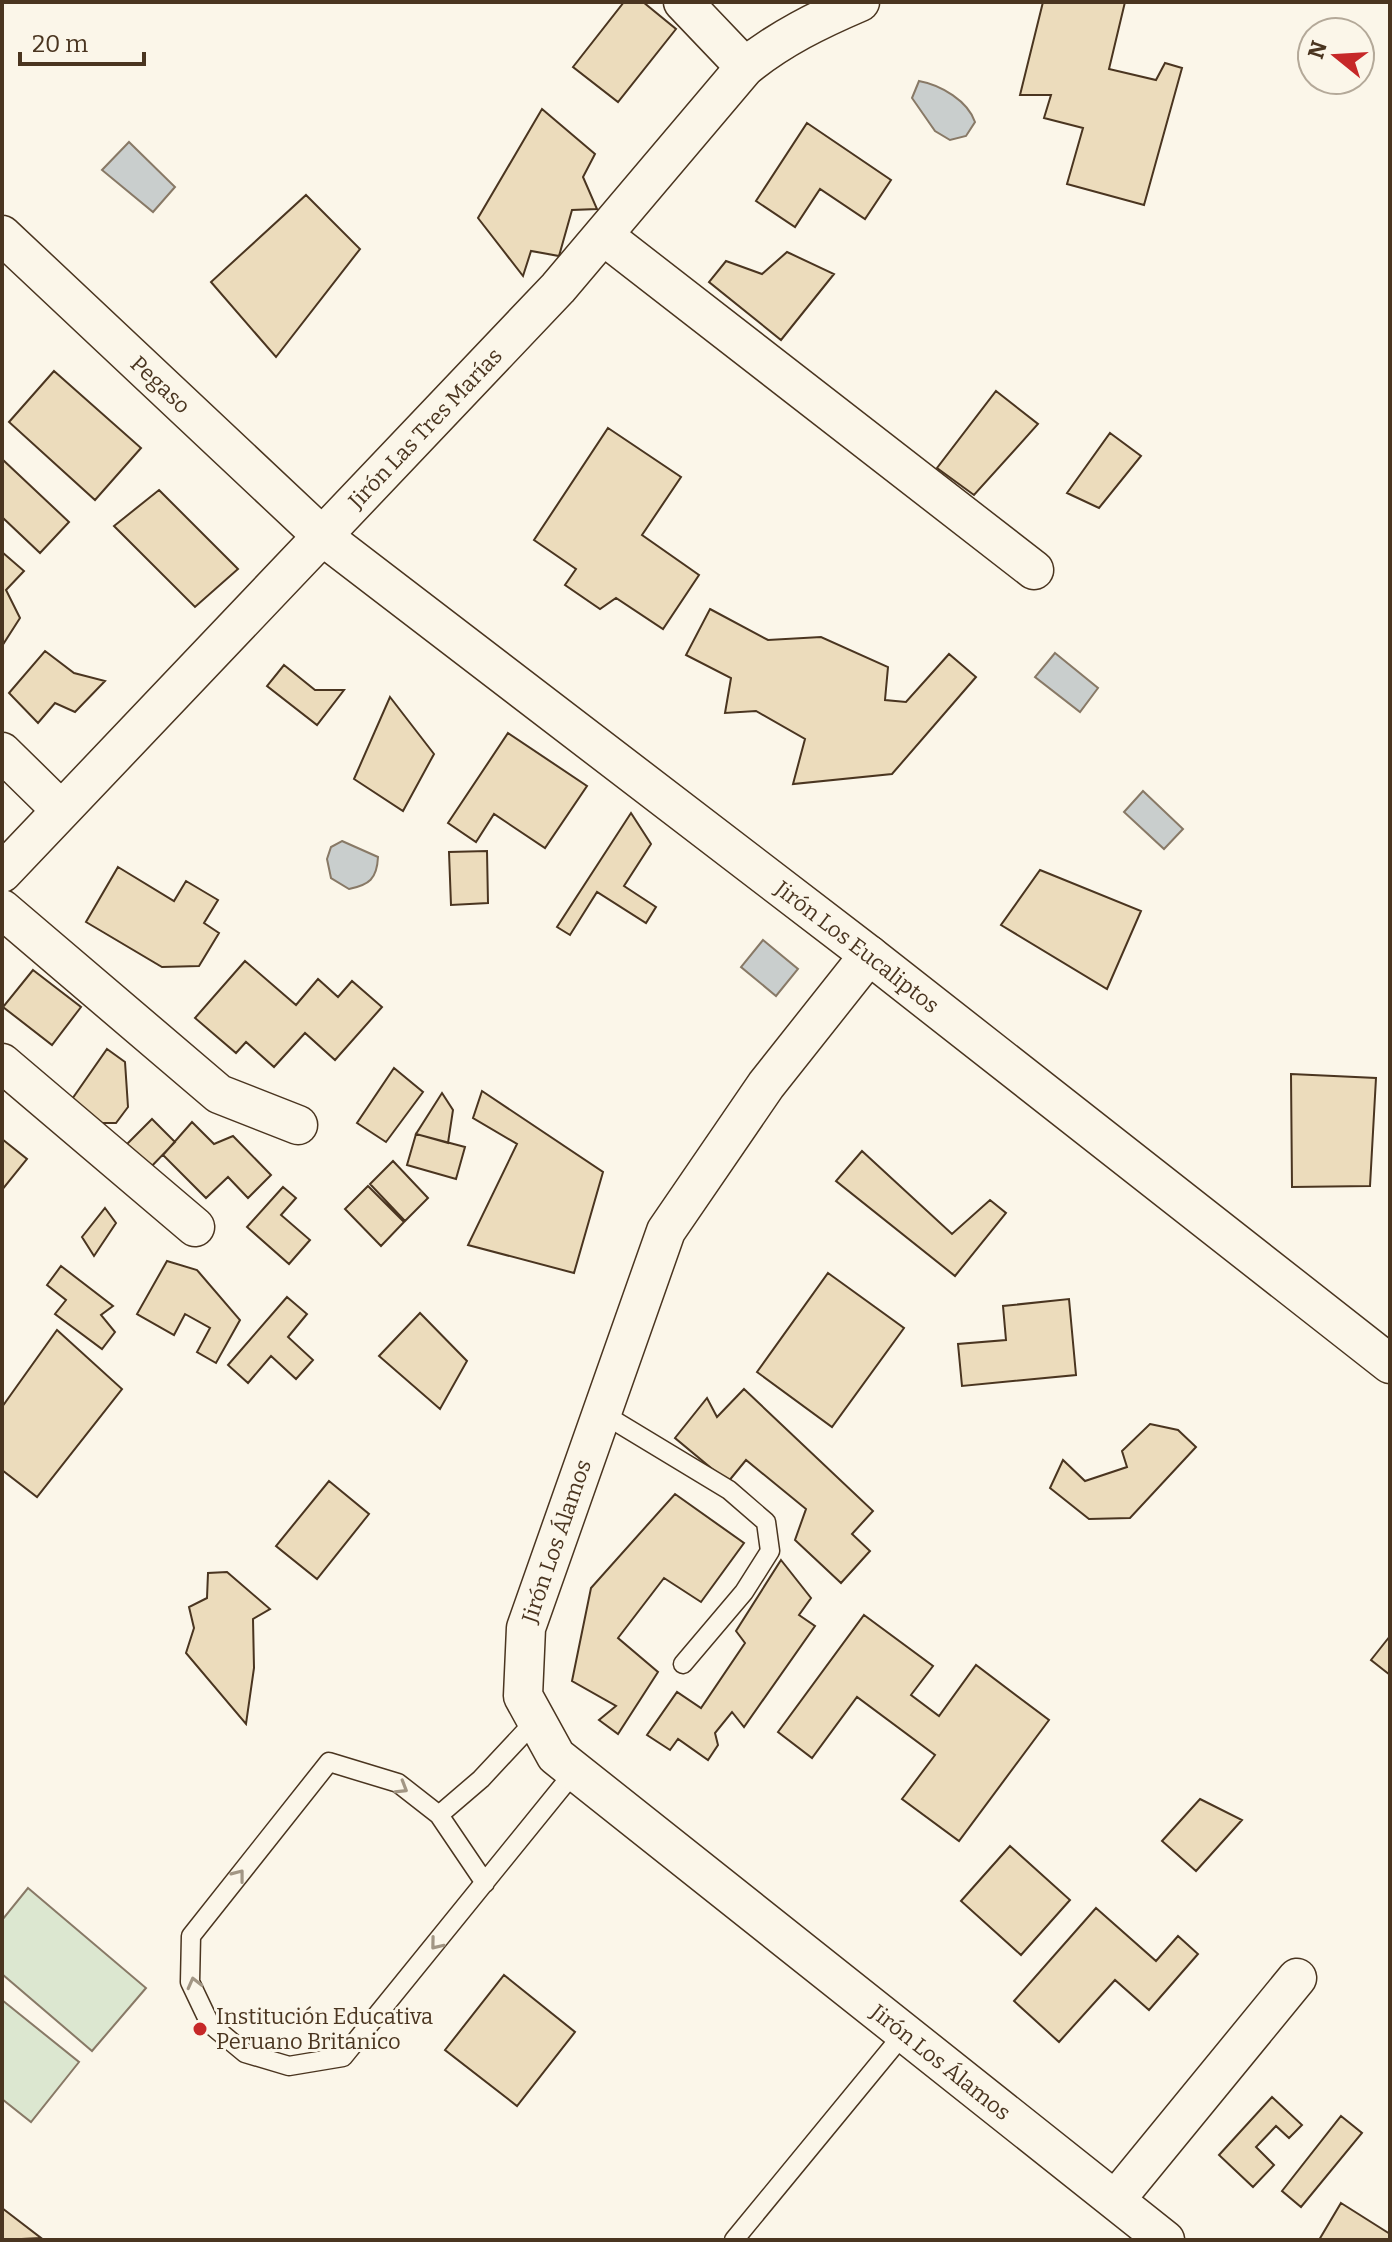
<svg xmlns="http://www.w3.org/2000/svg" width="1392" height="2242" viewBox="0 0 1392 2242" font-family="Bitter,serif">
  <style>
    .green { fill: #dce7d0; stroke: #887966; stroke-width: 2 }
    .water { fill: #c9cecd; stroke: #887966; stroke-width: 2 }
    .building { fill: #ecdcbc; stroke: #4a3520; stroke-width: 2 }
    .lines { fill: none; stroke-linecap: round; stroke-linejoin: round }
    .service-casing { stroke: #4a3520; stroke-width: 21 }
    .minor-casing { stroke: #4a3520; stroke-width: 41 }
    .service { stroke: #fbf6e9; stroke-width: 18 }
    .minor { stroke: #fbf6e9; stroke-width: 38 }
    .oneway { stroke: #a29684 }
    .poi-dot { fill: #c62828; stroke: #fbf6e9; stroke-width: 3 }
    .labels { text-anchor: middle; stroke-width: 6; stroke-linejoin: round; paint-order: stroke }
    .street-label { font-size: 22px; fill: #4a3520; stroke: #fbf6e9 }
    .poi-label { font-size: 22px; fill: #4a3520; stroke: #fbf6e9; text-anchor: start }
  </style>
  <rect width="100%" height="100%" fill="#fbf6e9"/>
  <path class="green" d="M28 1888 146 1988 92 2051 2 1974V1920Z
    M2 2000 79 2062 31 2122 2 2099Z"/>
  <path class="water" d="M919 81C941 85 968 101 975 122L966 136 950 140 935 131 912 98Z
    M129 142 175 187 153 212 102 170Z
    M1055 653 1098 688 1080 712 1035 677Z
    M1143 791 1183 829 1164 849 1124 812Z
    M342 841 378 857C377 879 369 885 349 889L331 878 327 859 331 847Z
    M763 940 798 969 776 996 741 967Z"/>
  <path class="building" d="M624 2H643L676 29 618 102 573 67Z
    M1043 2H1125L1109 69 1156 80 1165 63 1182 68 1144 205 1067 184 1083 128 1044 118 1051 95H1020Z
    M542 109 595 154 583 177 597 209 572 210 559 256 531 251 523 276 478 218Z
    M807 123 891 180 865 219 820 189 795 227 756 201Z
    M306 195 360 249 276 357 211 282Z
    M787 252 834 274 781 340 709 282 726 261 762 274Z
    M54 371 141 448 95 500 9 422Z
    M996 391 1038 424 974 495 937 468Z
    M608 428 681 477 642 535 699 575 663 629 616 598 600 609 565 585 576 569 534 540Z
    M1110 433 1141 456 1099 508 1067 493Z
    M2 459 69 522 40 553 2 517Z
    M159 490 238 569 195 607 114 526Z
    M2 552 24 571 6 590 20 618 2 646Z
    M710 609 768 640 821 637 888 667 885 700 906 702 949 654 976 677 892 774 793 784 805 739 756 711 725 713 731 678 686 655Z
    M45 651 74 673 105 681 75 712 55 703 38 723 9 693Z
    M284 665 315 690H344L317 725 267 686Z
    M390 697 434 754 403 811 354 779Z
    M508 733 587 786 545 848 494 814 476 842 448 823Z
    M631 813 651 844 624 886 656 907 646 923 597 892 570 935 557 927Z
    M487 851 488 903 451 905 449 852Z
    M118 867 174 901 186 881 218 900 204 923 219 933 199 966 162 967 86 922Z
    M1040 870 1141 911 1107 989 1001 925Z
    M245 961 296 1005 318 979 338 997 352 981 382 1007 335 1060 305 1033 274 1067 246 1042 236 1053 195 1018Z
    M33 970 81 1007 52 1045 3 1007Z
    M107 1049 125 1062 128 1107 116 1123H98L70 1102Z
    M394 1068 423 1092 386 1142 357 1123Z
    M1291 1074 1376 1078 1370 1186 1292 1187Z
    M482 1091 603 1172 574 1273 468 1245 517 1144 473 1118Z
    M442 1093 453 1110 448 1143 416 1134Z
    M152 1119 175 1142 148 1170 125 1146Z
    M192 1122 214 1144 233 1136 271 1175 248 1198 228 1177 206 1198 163 1155Z
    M416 1134 465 1147 456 1179 407 1165Z
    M2 1139 27 1159 2 1190Z
    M862 1151 952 1234 990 1200 1006 1213 955 1276 836 1181Z
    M393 1161 428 1198 405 1221 370 1184Z
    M368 1186 404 1222 381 1246 345 1209Z
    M283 1187 296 1198 281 1215 310 1240 289 1264 247 1227Z
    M105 1208 116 1223 94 1256 82 1237Z
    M167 1261 197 1270 240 1320 216 1363 197 1352 210 1328 185 1314 174 1335 137 1314Z
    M61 1266 113 1306 101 1315 115 1332 102 1349 55 1314 66 1300 47 1285Z
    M828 1273 904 1328 832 1427 757 1372Z
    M287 1297 307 1314 288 1337 313 1360 296 1379 271 1356 248 1383 228 1365Z
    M1069 1299 1076 1375 962 1386 958 1344 1006 1340 1003 1306Z
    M420 1313 467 1361 440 1409 379 1356Z
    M57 1330 122 1389 37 1497 2 1470V1407Z
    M744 1389 873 1511 852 1534 870 1551 841 1583 795 1540 806 1509 746 1460 728 1482 675 1438 707 1398 717 1417Z
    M1150 1424 1178 1430 1196 1447 1130 1518 1089 1519 1050 1488 1063 1460 1085 1481 1127 1467 1122 1451Z
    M329 1481 369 1514 317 1579 276 1546Z
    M675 1494 744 1543 701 1602 664 1578 618 1638 658 1672 618 1734 599 1720 616 1706 572 1681 591 1588Z
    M781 1560 811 1598 799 1615 815 1626 744 1727 732 1712 715 1733 718 1745 708 1760 678 1739 670 1750 647 1735 677 1692 701 1708 745 1643 736 1631Z
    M227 1572 270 1609 253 1619 254 1668 246 1724 186 1653 194 1628 189 1607 207 1598 208 1573Z
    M864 1615 933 1666 911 1695 939 1716 976 1665 1049 1720 959 1841 902 1799 935 1755 857 1697 812 1758 778 1732Z
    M1390 1636V1675L1371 1660Z
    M1200 1799 1242 1820 1196 1871 1162 1841Z
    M1010 1846 1070 1900 1021 1955 961 1901Z
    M1096 1908 1156 1961 1178 1936 1198 1954 1149 2010 1115 1980 1059 2042 1014 2001Z
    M504 1975 575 2032 517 2106 445 2050Z
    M1272 2097 1302 2125 1289 2138 1276 2126 1256 2147 1274 2165 1253 2187 1219 2155Z
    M1341 2116 1362 2133 1301 2207 1282 2191Z
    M1341 2203 1390 2234V2240H1319Z
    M2 2208 41 2238 2 2240Z"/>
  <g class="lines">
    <defs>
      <path id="service" d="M600 1412 729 1490 766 1522 770 1551 744 1592 683 1664
        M439 1815 481 1779 536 1720
        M485 1883 439 1815 398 1783 329 1762 191 1936 190 1982 210 2024 245 2053 289 2066 343 2057 575 1771
        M734 2240 905 2032"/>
      <g id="minor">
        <path d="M683 2 745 67"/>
        <path id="s1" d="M2 235 321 535 869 955 1390 1364"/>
        <path d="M604 236 1034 570"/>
        <path d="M2 752 61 810"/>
        <path id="s2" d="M2 873 558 288 745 67C781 38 818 20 860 2"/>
        <path d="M2 909 219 1094 298 1125"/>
        <path id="s3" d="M869 955 766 1085 666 1231 526 1628 523 1696 556 1756 1165 2240"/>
        <path d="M2 1063 195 1227"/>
        <path d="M1116 2199 1297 1978"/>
      </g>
    </defs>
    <use href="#service" class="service-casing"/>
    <use href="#minor" class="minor-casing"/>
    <use href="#service" class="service"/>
    <use href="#minor" class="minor"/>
  </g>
  <defs><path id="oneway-chevron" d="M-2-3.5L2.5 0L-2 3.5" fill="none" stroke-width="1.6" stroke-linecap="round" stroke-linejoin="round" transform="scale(2)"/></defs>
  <g class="oneway">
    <use href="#oneway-chevron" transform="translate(402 1788) rotate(31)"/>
    <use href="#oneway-chevron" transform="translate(239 1875) rotate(-52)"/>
    <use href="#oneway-chevron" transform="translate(436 1944) rotate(129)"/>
    <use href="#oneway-chevron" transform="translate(194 1983) rotate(-104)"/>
  </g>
  <circle class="poi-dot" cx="200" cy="2029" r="8"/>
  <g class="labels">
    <g class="street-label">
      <text dy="8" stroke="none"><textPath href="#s1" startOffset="218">Pegaso</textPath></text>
      <text dy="8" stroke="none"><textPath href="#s2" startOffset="614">Jirón Las Tres Marías</textPath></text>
      <text dy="8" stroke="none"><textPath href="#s1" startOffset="1114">Jirón Los Eucaliptos</textPath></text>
      <text transform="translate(556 1541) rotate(-71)" y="8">Jirón Los Álamos</text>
      <text dy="8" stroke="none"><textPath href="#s3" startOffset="1392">Jirón Los Álamos</textPath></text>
    </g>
    <g class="poi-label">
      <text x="216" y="2024">Institución Educativa<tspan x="216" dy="25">Peruano Britanico</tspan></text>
    </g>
  </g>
  <rect width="1392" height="2242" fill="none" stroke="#4a3520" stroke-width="8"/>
  <g transform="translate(1336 56) rotate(288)"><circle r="38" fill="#fbf6e9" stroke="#b4a999" stroke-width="2"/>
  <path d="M0-6L14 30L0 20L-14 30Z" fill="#c62828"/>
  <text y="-12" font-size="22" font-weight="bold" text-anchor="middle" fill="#4a3520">N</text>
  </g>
  <path d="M20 52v12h124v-12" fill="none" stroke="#4a3520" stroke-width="4"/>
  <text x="32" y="52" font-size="24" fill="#4a3520" stroke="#fbf6e9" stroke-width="6" paint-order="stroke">20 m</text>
</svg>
